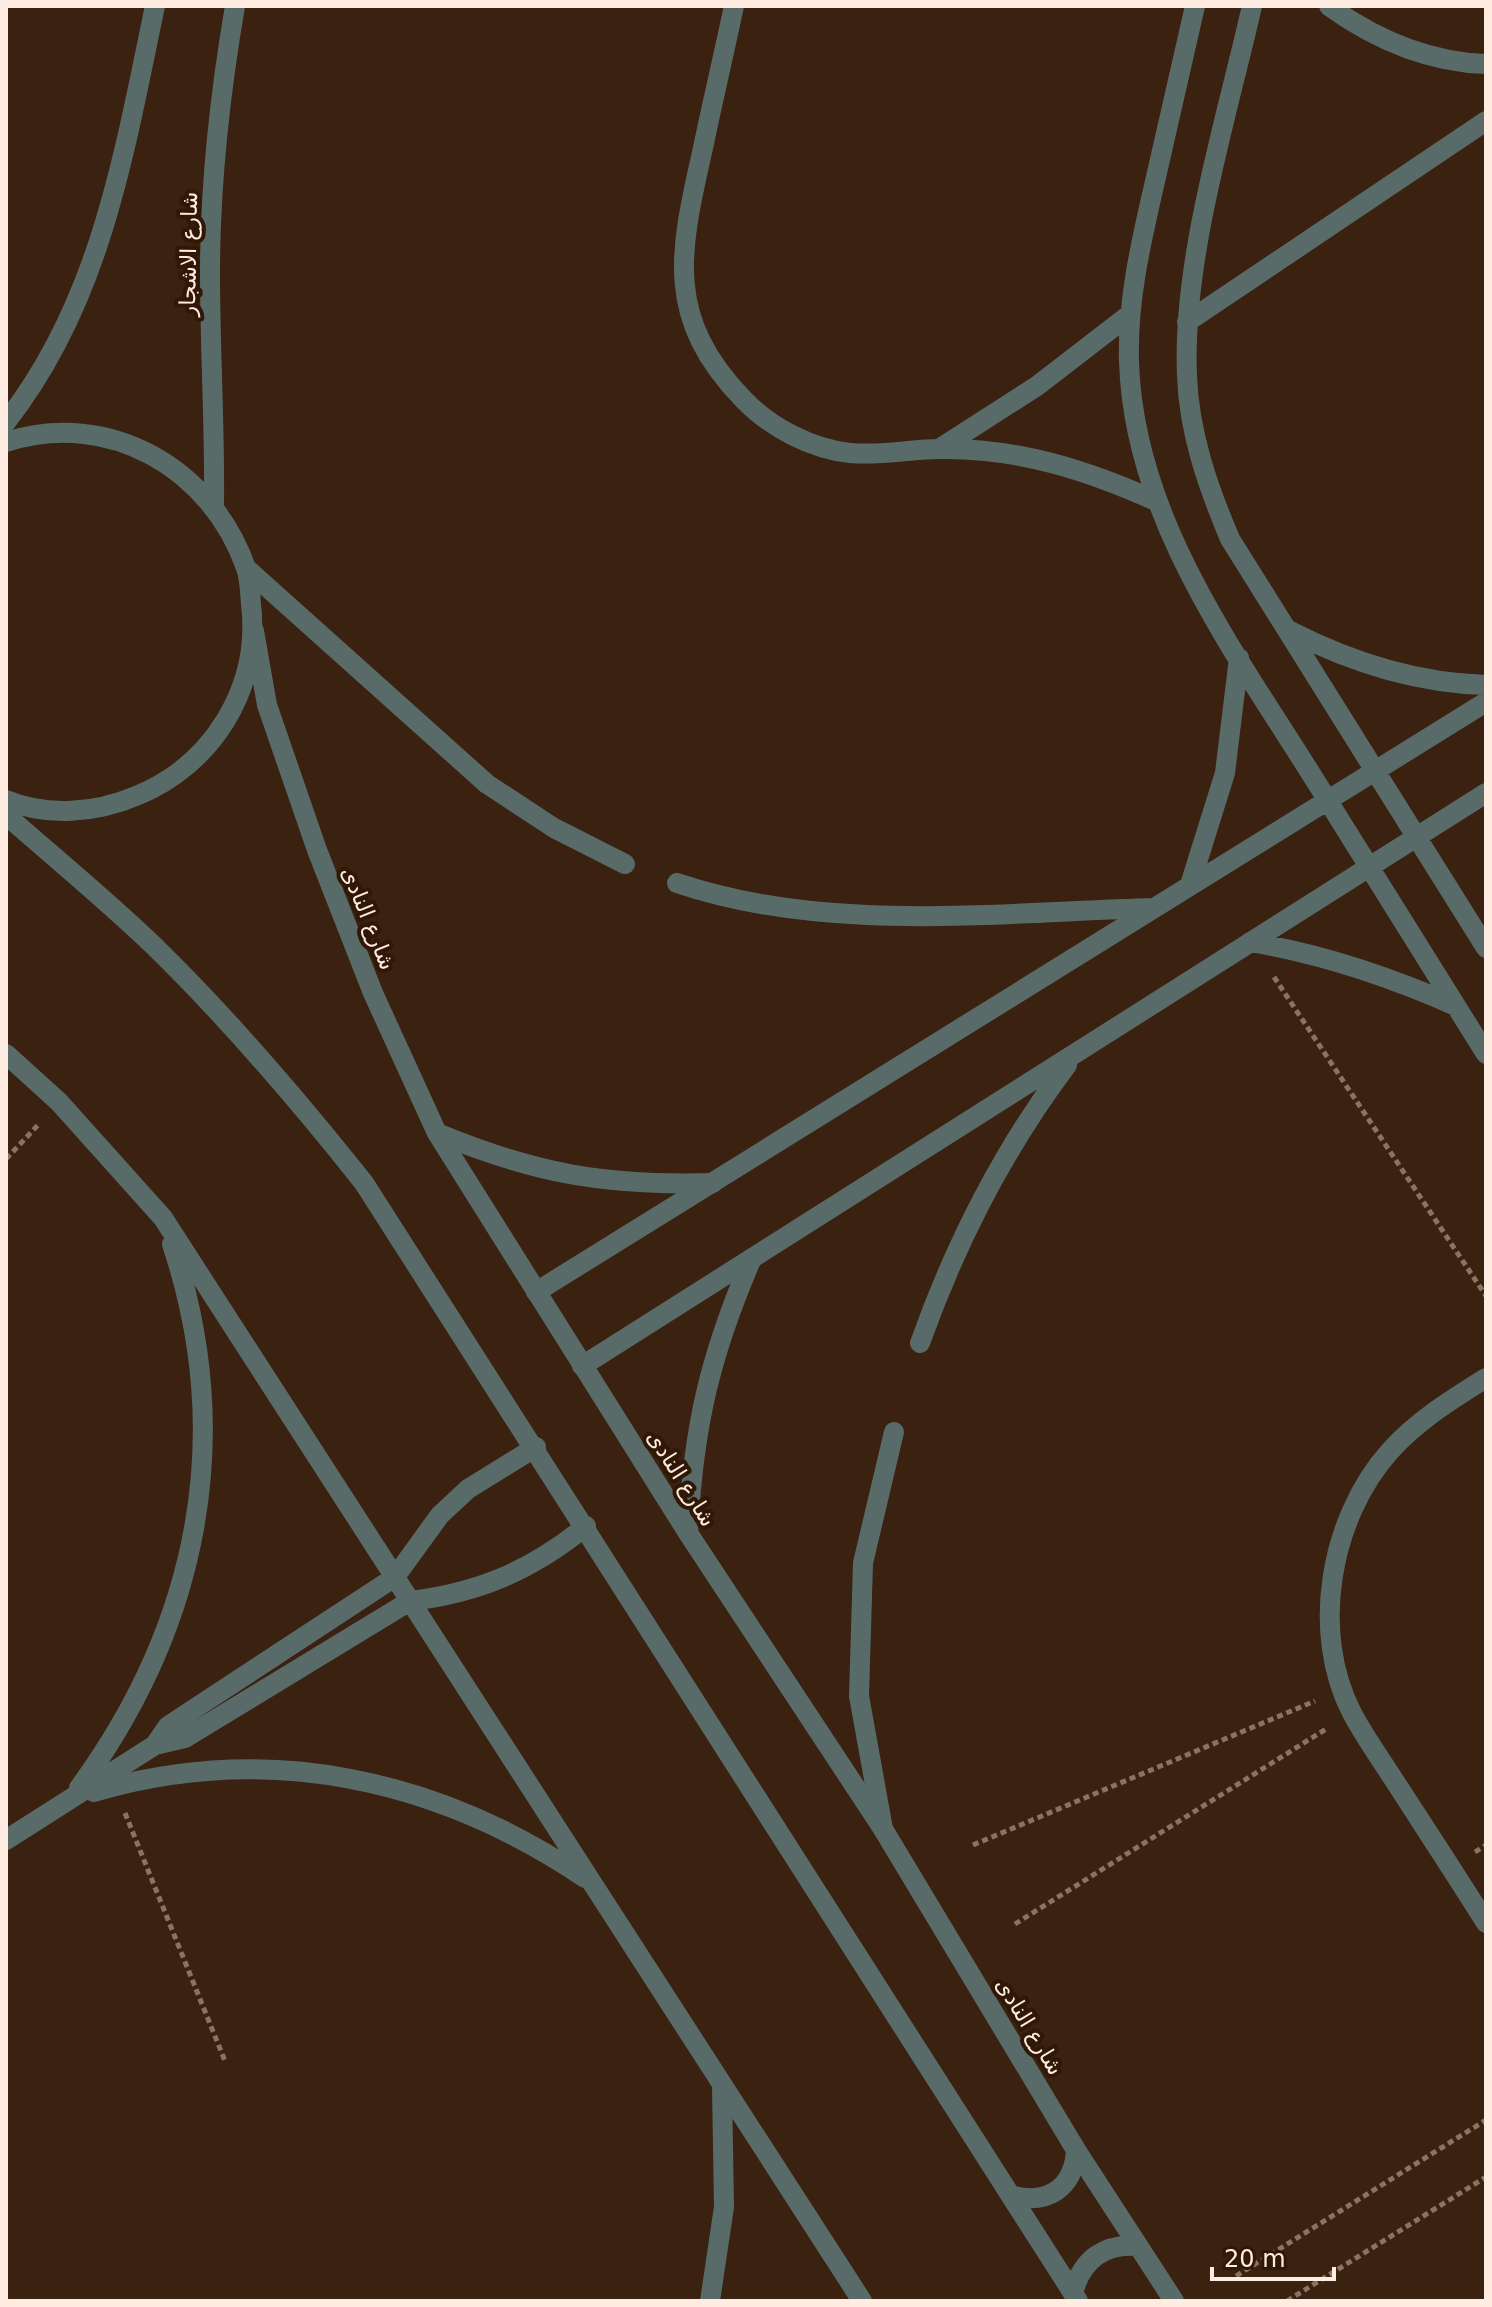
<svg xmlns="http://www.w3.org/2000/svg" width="1492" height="2307" viewBox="0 0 1492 2307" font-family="'DejaVu Sans',Vazirmatn,sans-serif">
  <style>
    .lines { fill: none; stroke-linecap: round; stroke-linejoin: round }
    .path { stroke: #8a7365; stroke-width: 5; stroke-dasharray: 6 4; stroke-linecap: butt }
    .minor { stroke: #596b68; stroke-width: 20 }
    .tertiary { stroke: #596b68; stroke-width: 20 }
    .labels { text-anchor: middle; stroke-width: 8; stroke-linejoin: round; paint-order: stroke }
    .street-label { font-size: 22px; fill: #feece2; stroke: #301706 }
  </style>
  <rect width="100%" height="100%" fill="#3a2110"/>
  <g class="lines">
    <path class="path" d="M1274 977 1486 1296
      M6 1159 39 1124
      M125 1813 225 2061
      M973 1845 1315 1701
      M1475 1852 1486 1845
      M1015 1924 1326 1729
      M1236 2276 1486 2120
      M1287 2301 1486 2177"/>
    <path class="minor" d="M734 6C724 53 713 100 703 148 680 250 663 317 744 400 771 428 812 449 850 453 881 456 911 449 941 449 1018 448 1087 470 1156 501
      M1195 6C1182 63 1169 120 1156 177 1142 238 1127 299 1129 362 1134 518 1233 649 1313 777 1371 869 1428 962 1486 1054
      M1252 6C1226 121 1182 259 1187 376 1189 433 1208 487 1230 539L1486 948
      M1329 6C1375 39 1429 62 1486 64
      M1187 322 1486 121
      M939 449 1037 386 1129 315
      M247 569 487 784 554 828 625 864
      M1288 630C1350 662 1415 683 1486 685
      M677 883C828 934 998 912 1154 908
      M1190 885 1225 773 1239 658
      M1250 942C1323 954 1388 976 1456 1006
      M6 1054 59 1102 163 1218 862 2301
      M536 1292 1486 702
      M920 1343C956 1242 1003 1150 1067 1065
      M582 1366 1486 793
      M1486 1378C1451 1400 1418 1420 1390 1451 1330 1518 1310 1632 1352 1713 1364 1736 1380 1758 1394 1780 1425 1828 1456 1875 1486 1923
      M155 1745 185 1738 410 1601C479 1593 532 1570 586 1526
      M79 1788C198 1625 236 1438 172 1244
      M94 1792C268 1741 438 1779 585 1878
      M883 1829 859 1696 863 1563 894 1432
      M6 1840 155 1745 168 1726 395 1577 440 1515 468 1489 536 1447
      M710 2301 724 2207 722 2087"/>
    <path class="tertiary" d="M6 422C101 301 124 153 155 6
      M6 442C109 409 211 468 246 568 250 579 250 593 251 604 261 687 213 765 136 796 96 813 47 817 6 800
      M214 505C215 427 210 350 210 273 210 184 220 94 235 6
      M254 631 267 705 317 850 373 993 437 1133 688 1533 883 1829 1076 2150 1174 2301
      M6 815C55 858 106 900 153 945 229 1019 298 1100 364 1183L1078 2301
      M437 1133C536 1174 606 1186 713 1183
      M688 1533C693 1428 710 1355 752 1258
      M1010 2195C1047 2206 1074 2188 1076 2150
      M1073 2293C1082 2259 1104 2243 1138 2246"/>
  </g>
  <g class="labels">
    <g class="street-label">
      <text transform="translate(188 254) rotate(-89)" y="8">شارع الاشجار</text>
      <text transform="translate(369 918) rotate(68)" y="8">شارع النادى</text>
      <text transform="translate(682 1478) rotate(58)" y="8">شارع النادى</text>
      <text transform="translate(1030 2026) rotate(59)" y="8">شارع النادى</text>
    </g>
  </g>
  <rect width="1492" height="2307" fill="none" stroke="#feece2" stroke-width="16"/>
  <path d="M1212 2267v12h122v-12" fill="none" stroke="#feece2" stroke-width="4"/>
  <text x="1224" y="2267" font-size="24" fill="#feece2" stroke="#301706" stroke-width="6" paint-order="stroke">20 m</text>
</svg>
